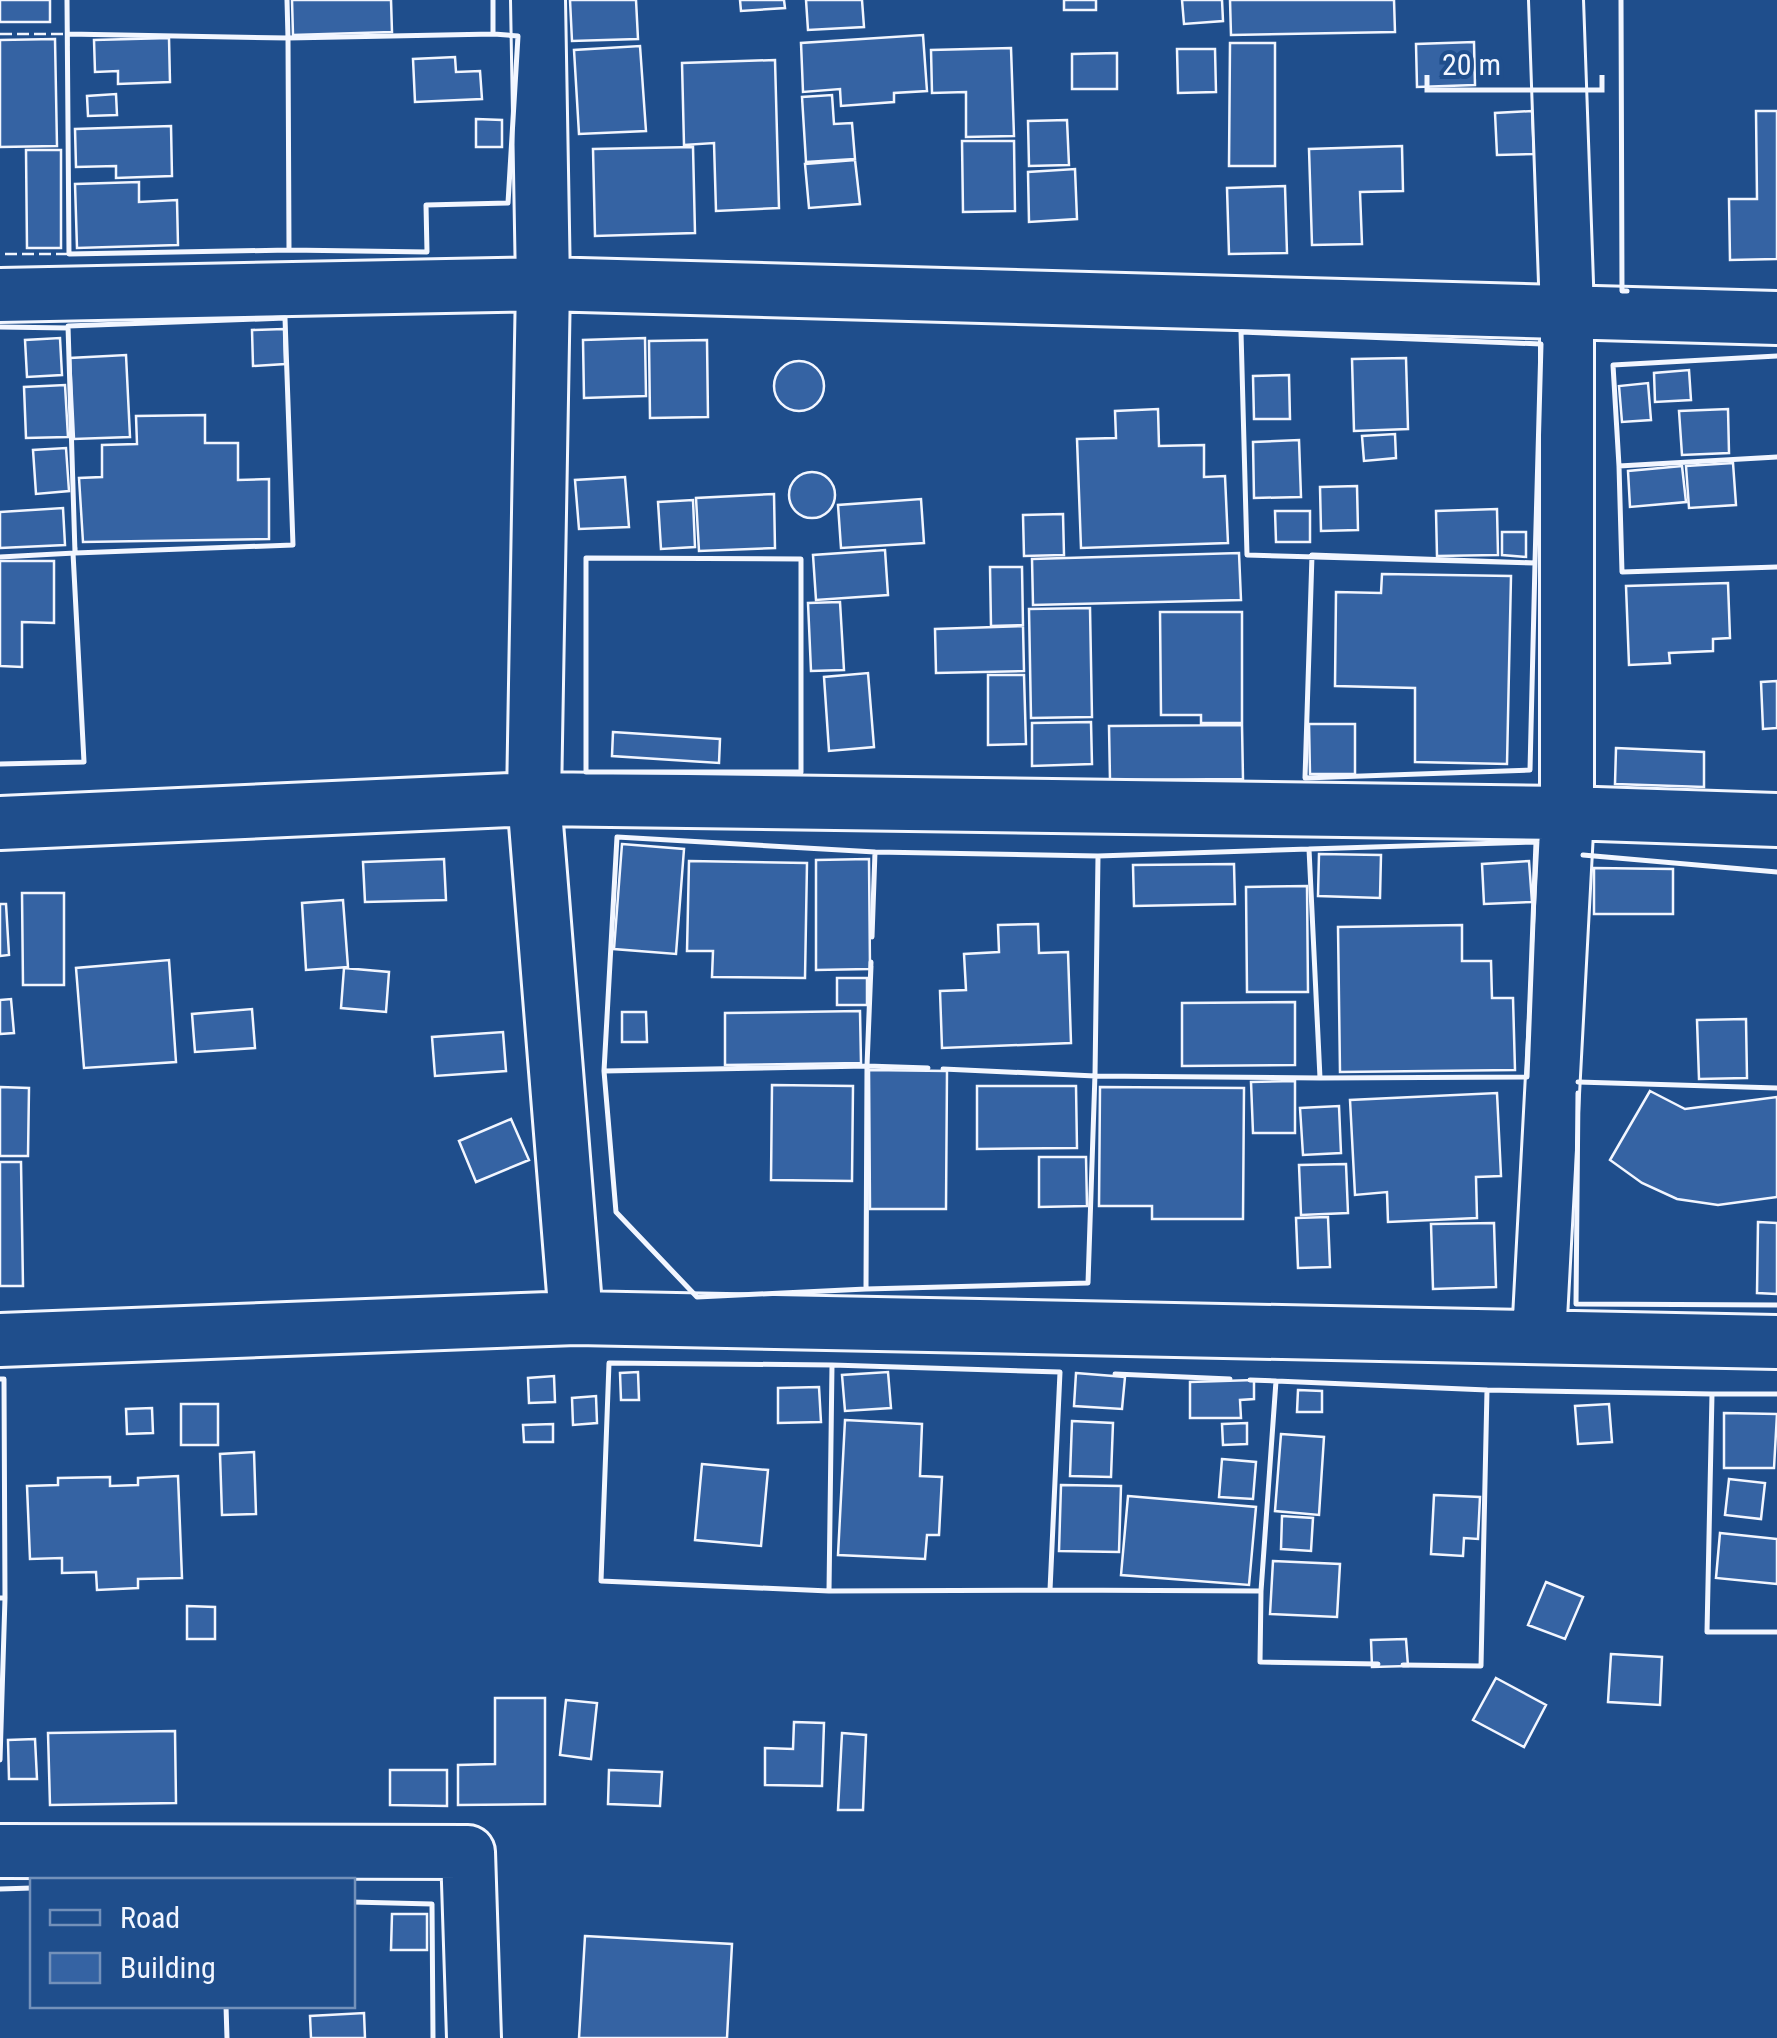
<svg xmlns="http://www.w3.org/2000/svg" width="1777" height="2038" viewBox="0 0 1777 2038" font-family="'Roboto Condensed',sans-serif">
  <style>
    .building { fill: #3563a3; stroke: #f2f6ff; stroke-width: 2.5 }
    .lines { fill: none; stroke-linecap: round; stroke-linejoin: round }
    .minor-casing { stroke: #f2f6ff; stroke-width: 58 }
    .minor { stroke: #1f4e8c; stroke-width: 52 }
    .fence { stroke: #f2f6ff; stroke-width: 2.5; stroke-dasharray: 12 5; stroke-linecap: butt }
    .wall { stroke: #f2f6ff; stroke-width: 5 }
  </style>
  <rect width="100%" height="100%" fill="#1f4e8c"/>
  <path class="building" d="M0 0H50V22H0Z
    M292 0H391L392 32 293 35Z
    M570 0H636L638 39 572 41Z
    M740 0H784L785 8 741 11Z
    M806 0H862L864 27 808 30Z
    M1064 0H1096V10H1064Z
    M1182 0H1222L1223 21 1184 24Z
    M1230 0H1394L1395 32 1231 35Z
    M923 35 927 91 894 93V102L841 106 840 89 803 92 801 43Z
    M169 38 170 82 118 84V71L95 72 94 40Z
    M55 39 57 146 0 147V40Z
    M1474 42 1475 85 1417 87 1416 44Z
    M1230 43H1275V166H1229Z
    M640 46 646 131 579 134 574 50Z
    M1011 48 1014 136 966 137V92L932 93 931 50Z
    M1177 49H1215L1216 92 1178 93Z
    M1117 53V89H1072V54Z
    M455 57 456 72 480 71 482 99 415 102 413 59Z
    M775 60 779 208 716 211 714 143 684 145 682 63Z
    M116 94 117 115 88 116 87 96Z
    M832 95 834 124 852 123 855 159 806 162 802 97Z
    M1532 111 1534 154 1497 155 1495 113Z
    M1756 111H1777V259L1730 260 1729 199H1757Z
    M476 119 502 120V147H476Z
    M1067 120 1069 165 1029 166 1028 121Z
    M171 126 172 176 116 178V166L76 167 75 129Z
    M962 141H1014L1015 211 963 212Z
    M1402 146 1403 191 1360 192 1362 244 1312 245 1309 149Z
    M693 147 695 233 595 236 593 149Z
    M26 150H61V248H27Z
    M855 160 860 204 809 208 805 164Z
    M1075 169 1077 219 1029 222 1028 172Z
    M139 182V202L177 200 178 245 77 248 75 184Z
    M1285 186 1287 253 1229 254 1227 188Z
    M284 329 285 364 253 366 252 330Z
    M60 338 62 375 27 377 25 340Z
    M645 338 646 396 584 398 583 340Z
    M707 340 708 417 650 418 649 341Z
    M126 355 130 437 74 439 70 358Z
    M1406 358 1408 429 1354 431 1352 359Z
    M774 386a25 25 0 1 1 50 0a25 25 0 1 1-50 0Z
    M1689 370 1691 400 1655 402 1654 373Z
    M1289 375 1290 419H1254L1253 376Z
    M1648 383 1651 420 1622 422 1619 386Z
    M65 385 68 437 26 438 24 387Z
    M1158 409 1159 446 1204 445V477L1225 476 1228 543 1081 548 1077 439 1116 438 1115 411Z
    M1728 409 1729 453 1682 455 1679 411Z
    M205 415V443H238V480L269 479V539L83 542 79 478 102 477V445L137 444 136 416Z
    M1395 434 1396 458 1364 461 1362 436Z
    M1299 440 1301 497 1254 498 1253 442Z
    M66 448 69 491 36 494 33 450Z
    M1733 463 1736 505 1689 508 1686 466Z
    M1682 466 1686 502 1630 507 1628 471Z
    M789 495a23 23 0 1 1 46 0a23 23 0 1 1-46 0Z
    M625 477 629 527 579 529 575 480Z
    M1357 486 1358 530 1321 531 1320 487Z
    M774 494 775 548 699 551 696 498Z
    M921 499 924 543 841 548 838 505Z
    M693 500 695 547 661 549 658 502Z
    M63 508 65 545 0 548V512Z
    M1497 509 1498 555 1437 556 1436 511Z
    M1275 511H1310V542H1276Z
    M1063 514 1064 555 1024 556 1023 515Z
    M1502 532H1526V557L1502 555Z
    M885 550 888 595 816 600 813 555Z
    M1239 553 1241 600 1033 605 1032 559Z
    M0 561H54V623L22 622V667L0 666Z
    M990 567H1022L1023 625 991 626Z
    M1382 574 1511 576 1507 764 1415 762V688L1335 686 1336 592 1381 593Z
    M1728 583 1730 638 1713 639V651L1669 653 1670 663 1629 665 1626 586Z
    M840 602 844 670 811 671 808 603Z
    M1090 608 1092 717 1031 718 1029 609Z
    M1160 612H1242V723H1201V715H1161Z
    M1023 626 1024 671 936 673 935 629Z
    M868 673 874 747 829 751 824 677Z
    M988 675H1024L1026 744 988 745Z
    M1777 681V728L1763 729 1761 682Z
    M1091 722 1092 764 1032 766V723Z
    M1309 724H1355V774H1310Z
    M1242 725 1243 779 1110 780 1109 726Z
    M613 732 720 739 719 763 612 756Z
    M1616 748 1704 752V787L1615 784Z
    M622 844 684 849 676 954 614 949Z
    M1319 854 1381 855 1380 898 1318 896Z
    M444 859 446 900 365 902 363 862Z
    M869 859 870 969 816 970V860Z
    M689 861 807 863 805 978 712 977 713 951H687Z
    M1529 861 1532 902 1484 904 1482 864Z
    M1234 864 1235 904 1134 906 1133 865Z
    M1594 868 1673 869V914H1594Z
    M1307 886 1308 992H1247L1246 887Z
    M22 893H64V985H23Z
    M343 900 348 967 306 970 302 903Z
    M0 904H6L9 955 0 956Z
    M1038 924 1039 953 1068 952 1071 1043 942 1048 940 991 966 990 964 954 999 952 998 925Z
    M1462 925V961H1491L1492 998H1513L1515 1070 1340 1072 1338 927Z
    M169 960 176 1062 84 1068 76 968Z
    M344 968 389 972 386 1012 341 1008Z
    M837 978H867V1005H837Z
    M11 999 14 1033 0 1034V1000Z
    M1295 1002V1065L1182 1066V1003Z
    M252 1009 255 1048 195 1052 192 1014Z
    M860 1011 861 1063 725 1065V1013Z
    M622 1012H646L647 1042H622Z
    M1746 1019 1747 1078 1699 1079 1697 1020Z
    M503 1032 506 1071 435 1076 432 1037Z
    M869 1070 947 1071 946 1209H870Z
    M1295 1081V1133H1253L1251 1082Z
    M772 1085 853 1086 852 1181 771 1180Z
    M977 1086H1076L1077 1148 977 1149Z
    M0 1087 29 1088 28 1156H0Z
    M1100 1087 1244 1088 1243 1219H1152V1206H1099Z
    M1650 1091 1685 1109 1777 1097V1197L1718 1205 1677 1199 1642 1183 1610 1160Z
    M1497 1093 1501 1176 1476 1177 1477 1218 1388 1222 1387 1192 1355 1195 1350 1100Z
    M1339 1106 1341 1153 1303 1155 1300 1108Z
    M511 1119 529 1160 476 1182 459 1141Z
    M1039 1157H1086L1087 1206 1039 1207Z
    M0 1162H21L23 1286H0Z
    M1346 1164 1348 1213 1301 1215 1299 1165Z
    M1328 1217 1330 1267 1298 1268 1296 1218Z
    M1758 1222 1777 1223V1294L1757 1293Z
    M1494 1223 1496 1287 1433 1289 1431 1224Z
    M638 1372 639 1400H621L620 1373Z
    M888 1372 891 1408 845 1411 842 1375Z
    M1076 1373 1125 1377 1122 1409 1074 1406Z
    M554 1376 555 1402 529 1403 528 1378Z
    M1254 1380V1399L1240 1400 1241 1418H1190V1382Z
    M819 1387 821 1422 778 1423V1388Z
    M1298 1390 1322 1391V1412H1297Z
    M596 1396 597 1423 573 1425 572 1398Z
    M181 1404H218V1445H181Z
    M1609 1404 1612 1442 1578 1444 1575 1406Z
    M152 1408 153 1433 127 1434 126 1409Z
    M1724 1413 1777 1414 1774 1468H1724Z
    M845 1420 922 1424 920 1476 942 1477 939 1535H927L925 1559 838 1555Z
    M1072 1421 1113 1423 1111 1477 1070 1476Z
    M1247 1423V1444L1223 1445 1222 1424Z
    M553 1424V1442H524L523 1425Z
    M1281 1434 1324 1437 1319 1515 1275 1511Z
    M254 1452 256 1514 222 1515 220 1454Z
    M1222 1459 1256 1462 1253 1499 1219 1497Z
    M702 1464 768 1470 761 1546 695 1540Z
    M178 1476 182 1578 138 1579V1588L97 1590 96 1572 62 1573V1558L30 1559 27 1486 58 1485V1478L110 1477V1486L138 1485V1478Z
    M1729 1479 1765 1483 1761 1519 1725 1515Z
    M1061 1485 1121 1486 1119 1552 1059 1551Z
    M1434 1495 1480 1497 1478 1539 1464 1538 1463 1556 1431 1554Z
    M1128 1496 1256 1507 1249 1585 1121 1575Z
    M1282 1516 1313 1518 1311 1551 1281 1549Z
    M1720 1533 1777 1539V1584L1716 1578Z
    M1273 1561 1340 1564 1337 1617 1270 1614Z
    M1546 1582 1583 1597 1565 1639 1528 1625Z
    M187 1606 215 1607V1639H187Z
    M1406 1639 1408 1666 1372 1667 1371 1640Z
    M1611 1654 1662 1657 1660 1705 1608 1702Z
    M1496 1678 1546 1705 1524 1747 1473 1720Z
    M495 1698H545V1804L458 1805V1765L495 1764Z
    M566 1700 597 1703 591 1759 560 1755Z
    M794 1722 824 1723 822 1786 765 1785V1748L793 1749Z
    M175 1731 176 1803 50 1805 48 1733Z
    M842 1733 866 1735 863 1810H838Z
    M35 1739 37 1779H9L8 1740Z
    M390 1770H447V1806L390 1805Z
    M609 1770 662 1772 660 1806 608 1804Z
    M392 1914H427V1950H391Z
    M585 1936 732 1944 727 2038H579Z
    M364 2013 365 2038H311L310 2016Z"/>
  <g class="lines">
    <defs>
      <path id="minor" d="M538 0 543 284 534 799 576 1318
        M0 295 543 284 1777 318
        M0 823 534 799 1567 813 1777 820
        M1539 1337 1567 813V311L1556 0
        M0 1340 576 1318 1777 1342
        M0 1851 468 1852 474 2038"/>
    </defs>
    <use href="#minor" class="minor-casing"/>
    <use href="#minor" class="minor"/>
    <path class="fence" d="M0 34H68L69 254H0
      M65 34H68L67 0"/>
    <path class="wall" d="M67 0 69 254 289 250 288 38 68 34
      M287 0 288 38
      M1621 0 1622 291H1627
      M493 34V0
      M494 34 518 36 508 203 426 205 427 252 289 250 288 38Z
      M285 318 293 545 75 553 68 326Z
      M0 327 68 328
      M1241 332 1541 344 1535 563 1247 555Z
      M1777 356 1613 365 1619 466 1777 457
      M1622 466H1619L1622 572 1777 567
      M1312 555 1535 563 1530 770 1305 778Z
      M0 557 75 553V548
      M586 558 801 559V772H586Z
      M0 764 84 762 73 553
      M1536 842 1527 1077 1320 1078 1309 849Z
      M1583 855 1777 872
      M872 936 875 852 617 837 604 1071 867 1066 928 1068
      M872 937 875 852 1098 856 1095 1076 943 1069
      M867 1066 871 966
      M867 1066 871 962
      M867 1066 866 1289 697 1297 616 1212 604 1071Z
      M1095 1076 1320 1078 1309 849 1098 856V859
      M867 1080 866 1289 1088 1283 1095 1074
      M1578 1082 1777 1088
      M1578 1093 1576 1304 1777 1305
      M609 1363 832 1365 829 1591 601 1581Z
      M1115 1374 1230 1379
      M0 1379H4L5 1598H0
      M1276 1381 1487 1390 1481 1666 1403 1665
      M1487 1390 1712 1394
      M1777 1394H1712L1707 1632H1777
      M1050 1590 1261 1591 1276 1381 1250 1380
      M829 1591 1050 1590 1060 1372 832 1365
      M1261 1591 1260 1662 1378 1664
      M0 1760 5 1598
      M0 1889 32 1888
      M352 1902 432 1904 433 2038
      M226 2006 227 2038"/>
  </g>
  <rect x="30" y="1878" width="325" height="130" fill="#1f4e8c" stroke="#7391ba" stroke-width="2.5"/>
  <rect x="50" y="1910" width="50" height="15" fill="#1f4e8c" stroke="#7391ba" stroke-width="2.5"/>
  <text x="120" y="1928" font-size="30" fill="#f2f6ff">Road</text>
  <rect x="50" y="1953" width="50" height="30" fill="#3563a3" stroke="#7391ba" stroke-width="2.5"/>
  <text x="120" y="1978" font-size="30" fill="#f2f6ff">Building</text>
  <path d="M1427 75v15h175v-15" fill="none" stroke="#f2f6ff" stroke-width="5"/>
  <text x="1442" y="75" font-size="30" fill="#f2f6ff" stroke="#1f4e8c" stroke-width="8" paint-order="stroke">20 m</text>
</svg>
